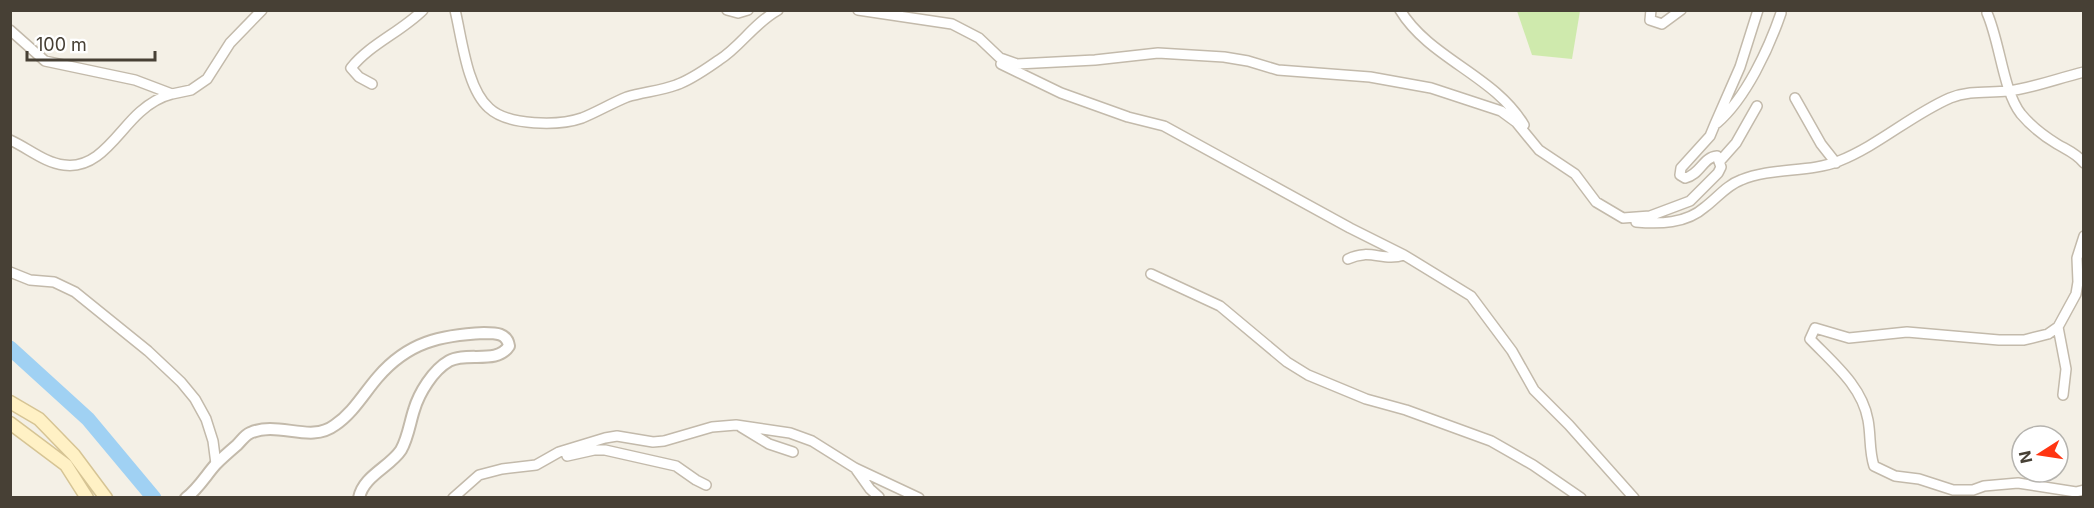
<svg xmlns="http://www.w3.org/2000/svg" width="2094" height="508" viewBox="0 0 2094 508" font-family="Inter,sans-serif">
  <style>
    .green { fill: #cfeaad }
    .lines { fill: none; stroke-linecap: round; stroke-linejoin: round }
    .river { stroke: #a0d1f3; stroke-width: 15 }
    .minor-casing { stroke: #c3baab; stroke-width: 12 }
    .tertiary-casing { stroke: #c3baab; stroke-width: 14 }
    .secondary-casing { stroke: #d6c494; stroke-width: 15 }
    .minor { stroke: #fff; stroke-width: 9 }
    .tertiary { stroke: #fff; stroke-width: 10 }
    .secondary { stroke: #fff1c5; stroke-width: 12 }
  </style>
  <rect width="100%" height="100%" fill="#f4f0e6"/>
  <path class="green" d="M1517 11H1580L1572 59 1532 55Z"/>
  <g class="lines">
    <path class="river" d="M10 348 88 419 154 498"/>
    <defs>
      <path id="minor" d="M455 10C462 39 467 89 489 108 508 126 559 126 582 118 597 112 612 103 627 97 643 92 660 91 676 85 691 80 706 69 719 60 741 46 753 24 778 10
        M727 10 738 13 748 10
        M858 10 952 24 979 38 1000 58 1017 64 1095 60 1158 53 1224 57 1248 61 1278 70 1370 77 1431 88 1501 111 1516 122 1539 150 1575 174 1596 202 1623 218 1650 216 1690 201 1718 173 1721 167 1717 156C1703 157 1700 175 1685 178L1680 175 1681 168 1710 136 1715 124 1740 67 1758 10
        M1400 10C1430 59 1494 75 1524 125
        M1651 10 1650 20 1662 24 1681 10
        M1987 13C2000 42 2003 91 2021 114 2031 126 2044 136 2057 144 2067 150 2076 153 2084 163
        M10 30 45 61 135 80 172 94 191 90 207 79 230 43 262 10
        M1001 64 1061 93 1128 117 1164 126 1350 228 1404 255 1471 296 1512 351 1534 390 1569 425 1634 498
        M372 84 359 77 351 68C370 44 401 32 423 10
        M1795 98 1821 144 1836 163
        M1717 123C1746 98 1769 48 1781 13
        M10 140C28 148 45 163 64 165 99 170 118 131 140 112 150 103 160 97 172 94
        M1720 161 1736 143 1757 106
        M1636 222C1659 224 1686 224 1705 207 1717 198 1727 185 1741 180 1772 167 1809 173 1839 161 1879 145 1911 115 1950 98 1970 90 1988 93 2008 91 2033 88 2059 78 2084 72
        M2084 236 2077 258 2078 282 2076 294 2058 327 2048 334 2024 340H1999L1907 332 1849 338 1815 328 1810 339C1833 363 1862 386 1868 420 1871 436 1869 451 1874 466L1895 476 1919 479 1953 490H1973L1984 486 2018 483 2076 492 2084 490
        M1348 259C1370 248 1383 262 1404 255
        M10 272 30 280 54 282 75 292 148 351 181 382 195 399 206 419 213 441 216 464
        M1151 274 1220 306 1287 362 1308 375 1366 399 1406 410 1491 441 1533 465 1581 498
        M2058 327 2066 369 2063 395
        M741 427 769 444 793 452
        M567 456 594 450H605L676 466 696 480 706 485
        M855 468 870 489 879 497
        M453 498 479 475 502 469 536 465 559 452 605 438 617 436 653 442 664 441 712 427 736 425 790 433 812 441 855 468 919 498"/>
      <path id="tertiary" d="M186 498C199 488 206 475 216 464 223 457 230 451 237 445 241 441 245 435 250 433 278 420 310 444 335 425 353 413 364 393 378 377 408 342 441 335 484 333 496 333 507 333 509 346 497 365 466 351 449 361 433 370 419 393 414 410 410 422 408 438 401 450 390 467 363 476 359 498"/>
      <path id="secondary" d="M10 402 39 419 74 455 106 498
        M10 423 66 465 87 498"/>
    </defs>
    <use href="#minor" class="minor-casing"/>
    <use href="#tertiary" class="tertiary-casing"/>
    <use href="#secondary" class="secondary-casing"/>
    <use href="#minor" class="minor"/>
    <use href="#tertiary" class="tertiary"/>
    <use href="#secondary" class="secondary"/>
  </g>
  <rect width="2094" height="508" fill="none" stroke="#474035" stroke-width="24"/>
  <g transform="translate(2040 454) rotate(258)"><circle r="28" fill="#ffffff" stroke="#b5b3ae" stroke-width="1.5"/>
  <path d="M0-4.5L10 22L0 15L-10 22Z" fill="#ff3512"/>
  <text y="-9" font-size="16" font-weight="bold" text-anchor="middle" fill="#474035">N</text>
  </g>
  <path d="M27 51v9h128v-9" fill="none" stroke="#474035" stroke-width="3"/>
  <text x="36" y="51" font-size="18" fill="#474035" stroke="#ffffff" stroke-width="4.5" paint-order="stroke">100 m</text>
</svg>
